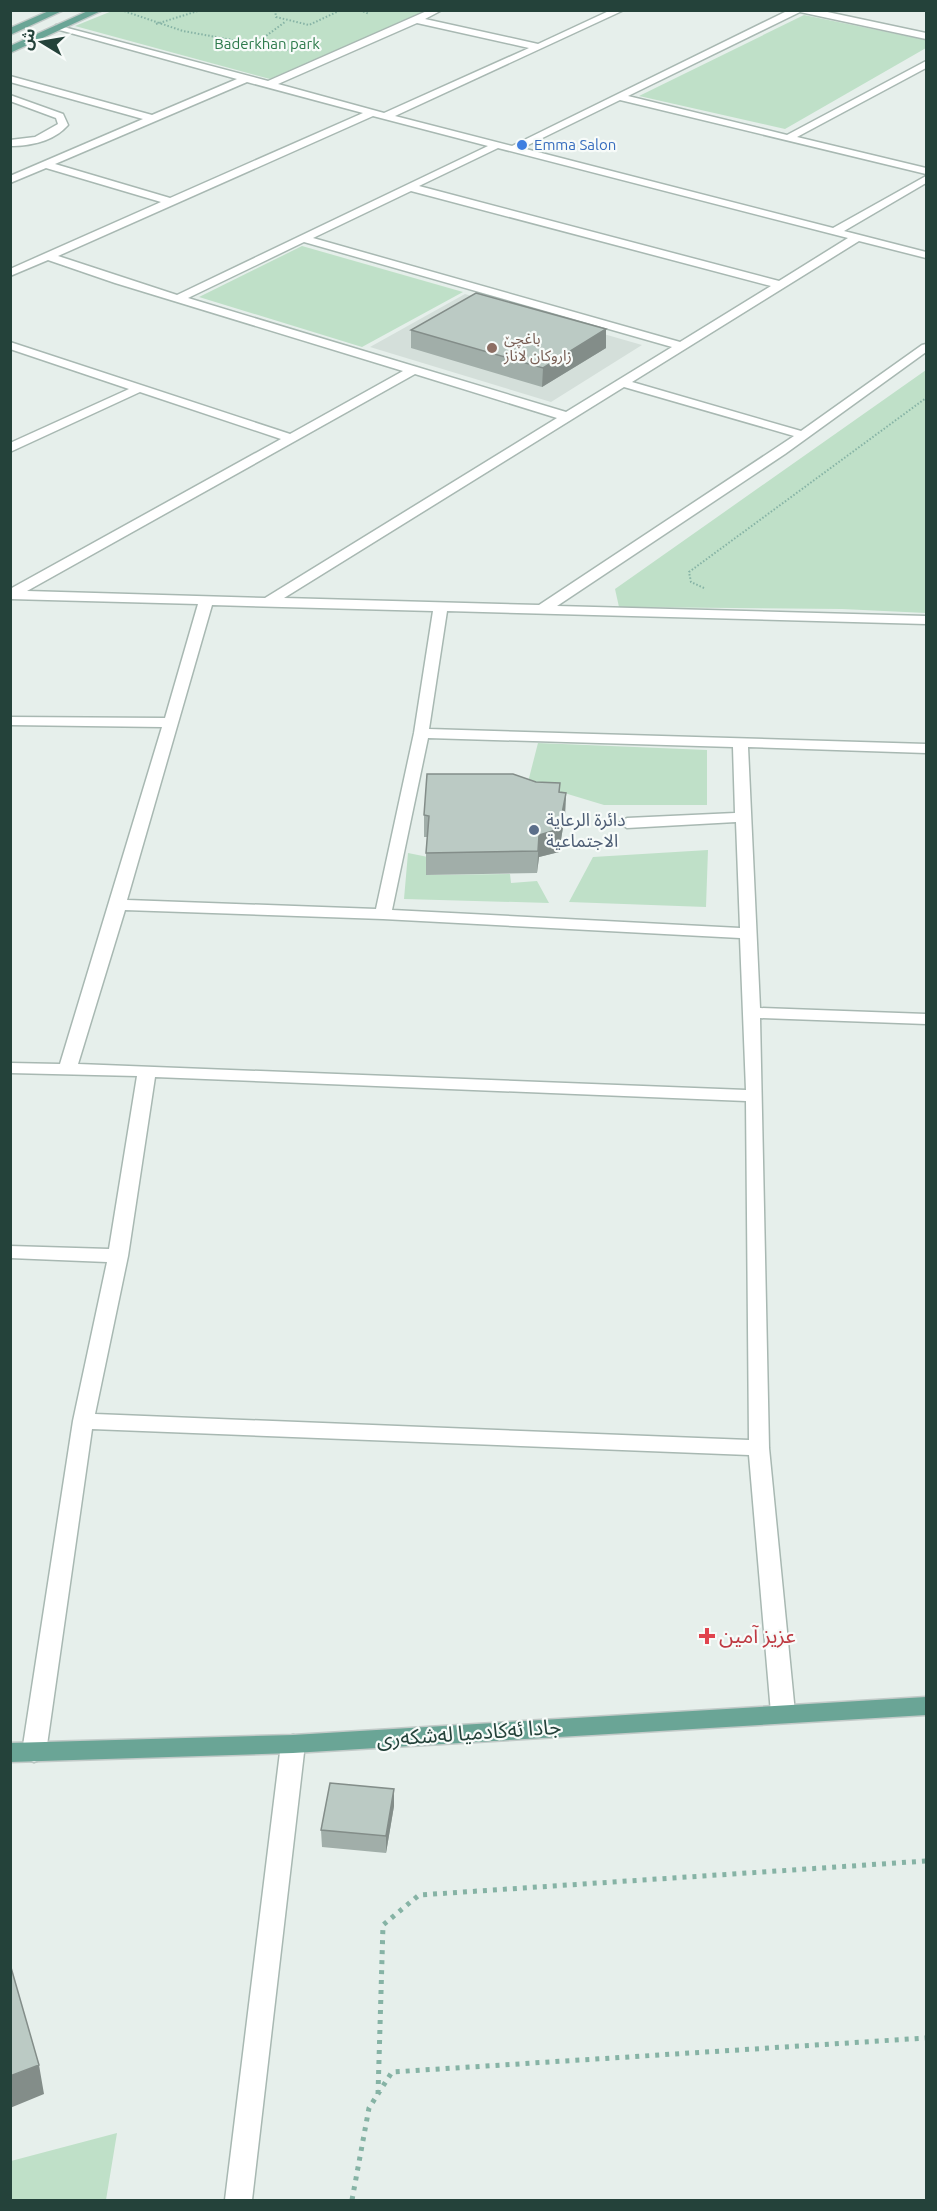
<svg xmlns="http://www.w3.org/2000/svg" width="937" height="2211" viewBox="0 0 937 2211" font-family="Ubuntu,'Noto Sans Arabic',sans-serif">
  <style>
    .built { fill: #d4dfda }
    .green { fill: #bfe0c8 }
    .lines { fill: none; stroke-linecap: round; stroke-linejoin: round }
    .minor-casing { stroke: #a8b8b2; stroke-width: 3 }
    .major-casing { stroke: #c2cac8; stroke-width: 3 }
    .path-far1 { stroke: #86b3a5; stroke-width: 2; stroke-dasharray: 1.5 2; stroke-linecap: butt }
    .path { stroke: #86b3a5; stroke-width: 5; stroke-dasharray: 4 6; stroke-linecap: butt }
    .minor { fill: #fff; fill-rule: evenodd }
    .major { fill: #6aa596; fill-rule: evenodd }
    .wall { fill: #a1aea9 }
    .shaded-wall { fill: #838d89 }
    .building { fill: #bbcac4; stroke: #838d89; stroke-width: 1.5 }
    .shop-dot { fill: #3f7fe0; stroke: #f7fbf9; stroke-width: 2 }
    .education-dot { fill: #8d6e63; stroke: #f7fbf9; stroke-width: 2 }
    .service-dot { fill: #5c6f8a; stroke: #f7fbf9; stroke-width: 2 }
    .health-dot { fill: #e0444e; stroke: #f7fbf9; stroke-width: 2 }
    .labels { text-anchor: middle; stroke-width: 4.5; stroke-linejoin: round; paint-order: stroke }
    .far-park-label { font-size: 15px; fill: #2d7a4b; stroke: #f7fbf9 }
    .far-shop-label { font-size: 15px; fill: #366cbe; stroke: #f7fbf9; text-anchor: start }
    .far-education-label { font-size: 15px; fill: #785e54; stroke: #f7fbf9; text-anchor: start }
    .service-label { font-size: 18px; fill: #4e5e75; stroke: #f7fbf9; text-anchor: start }
    .near-health-label { font-size: 21px; fill: #be3a42; stroke: #f7fbf9; text-anchor: start }
    .near-street-label { font-size: 21px; fill: #24423a; stroke: #f7fbf9 }
  </style>
  <rect width="100%" height="100%" fill="#e6efeb"/>
  <path class="built" d="M465 294 642 345 551 402 370 347Z"/>
  <path class="green" d="M112 11V10L427 11 270 79 75 26Z
    M804 15 926 40V48L785 129 639 96Z
    M302 246 463 292 362 347 199 297Z
    M926 370V613L842 609 619 607 615 589Z
    M538 743 707 750V805H604L528 782Z
    M708 850 706 907 569 902 593 857Z
    M408 853 428 857 426 875 510 874 511 883 537 881 549 903 404 899Z
    M117 2133 106 2200H11V2161Z"/>
  <g class="lines">
    <defs>
      <path id="minor" d="M429 10H442L425 19 538 44 611 10H624L395 116 512 146 789 10H818L926 33V39L800 12 628 96 787 135 926 61V68L797 137 926 168V174L620 100 522 148 833 228 926 176V183L844 231 926 252V258L859 241 632 382 801 431 922 345 926 344V352L785 454 557 606 926 616V624L447 611 429 729 926 744V753L748 747 760 1008 926 1014V1024L760 1018 769 1448 795 1713 791 1720 783 1722 775 1720 771 1713 749 1455 92 1429 46 1752 42 1759 34 1762 26 1759 22 1752 73 1421 107 1262 10 1258V1246L109 1249 137 1076 10 1073V1063L60 1064 162 727 10 725V717L165 718 198 604 10 599V589L281 439 140 392 10 452V443L129 389 10 349V342L290 434 403 371 115 283 48 260 10 276V269L161 202 46 168 10 183V176L143 119 10 82V76L152 115 237 79 56 29V25L268 81ZM417 23 529 48 384 113 278 84ZM247 82 363 113 170 198 55 164ZM373 116 488 146 177 295 58 256ZM498 148 848 238 779 281 419 186ZM411 191 771 286 680 342 313 238ZM304 242 672 347 566 412 188 298ZM415 374 557 418 265 598 27 591ZM624 387 794 436 539 605 284 598ZM212 605 433 611 414 733 376 909 127 900ZM428 738 733 747 735 813 627 818 619 823 627 828 736 822 740 928 392 910ZM125 910 383 919 740 938 746 1090 78 1064ZM155 1077 746 1101 749 1440 95 1414 128 1256Z
        M10 95 63 114 68 125C54 141 31 146 10 146V140L35 137 58 124 56 118 10 101Z
        M293 1735 301 1737 305 1744 252 2200H225L281 1744 285 1737Z"/>
      <path id="major" d="M51 10H64L10 35V28Z
        M90 10H103L10 53V46Z
        M926 1697V1715L293 1753 10 1762V1743L293 1735Z"/>
    </defs>
    <use href="#minor" class="minor-casing"/>
    <use href="#major" class="major-casing"/>
    <path class="path-far1" d="M121 10 183 31 288 50
      M237 10H249
      M275 10 276 17 309 25 341 10
      M360 10 369 14
      M156 24 201 10
      M255 44 285 22
      M704 588 691 582 689 572 926 398"/>
    <path class="path" d="M378 2094 383 1925 419 1895 926 1861
      M352 2200 369 2108 392 2072 926 2038"/>
    <use href="#minor" class="minor"/>
    <use href="#major" class="major"/>
  </g>
  <path class="wall" d="M411 330 606 348 542 387 411 348Z
    M560 792 566 793 565 815 559 852 539 857 537 873 426 875V853L427 837H424V815Z
    M394 1789V1806L386 1853 322 1847 321 1830Z"/>
  <path class="shaded-wall" d="M606 329V348L542 387 543 368Z
    M566 793 565 815 559 852 539 857 537 873 539 835Z
    M394 1789V1806L386 1853V1836Z
    M39 2065 44 2094 10 2108V2076Z"/>
  <path class="building" d="M476 293 606 329 543 368 411 330Z
    M427 774H513L536 782 560 783 559 792 566 793 559 829 539 835 538 851 426 853 429 816 424 815Z
    M330 1783 394 1789 386 1836 321 1830Z
    M10 1964 39 2065 10 2076Z"/>
  <circle class="shop-dot" cx="522" cy="145" r="6"/>
  <circle class="education-dot" cx="492" cy="348" r="6"/>
  <circle class="service-dot" cx="534" cy="830" r="6"/>
  <path class="health-dot" d="M704 1627h6v6h6v6h-6v6h-6v-6h-6v-6h6z"/>
  <g class="labels">
    <g class="far-park-label">
      <text x="267" y="49">Baderkhan park</text>
    </g>
    <g class="far-shop-label">
      <text x="534" y="150">Emma Salon</text>
    </g>
    <g class="far-education-label">
      <text x="504" y="344">باغچێ<tspan x="504" dy="17">زاروكان لاناز</tspan></text>
    </g>
    <g class="service-label">
      <text x="546" y="826">دائرة الرعاية<tspan x="546" dy="21">الاجتماعية</tspan></text>
    </g>
    <g class="near-health-label">
      <text x="719" y="1643">عزيز آمين</text>
    </g>
    <g class="near-street-label">
      <text transform="translate(469 1733) rotate(-4)" y="7">جادا ئه‌كادميا له‌شكه‌رى</text>
    </g>
  </g>
  <rect width="937" height="2211" fill="none" stroke="#24423a" stroke-width="24"/>
  <g transform="translate(42 42) rotate(281)" stroke="#f7fbf9" stroke-width="4.5" paint-order="stroke">
  <path d="M0-4.5L10 22L0 15L-10 22Z" fill="#24423a"/>
  <text y="-9" font-size="16" font-weight="bold" text-anchor="middle" fill="#24423a">ش</text>
  </g>
</svg>
